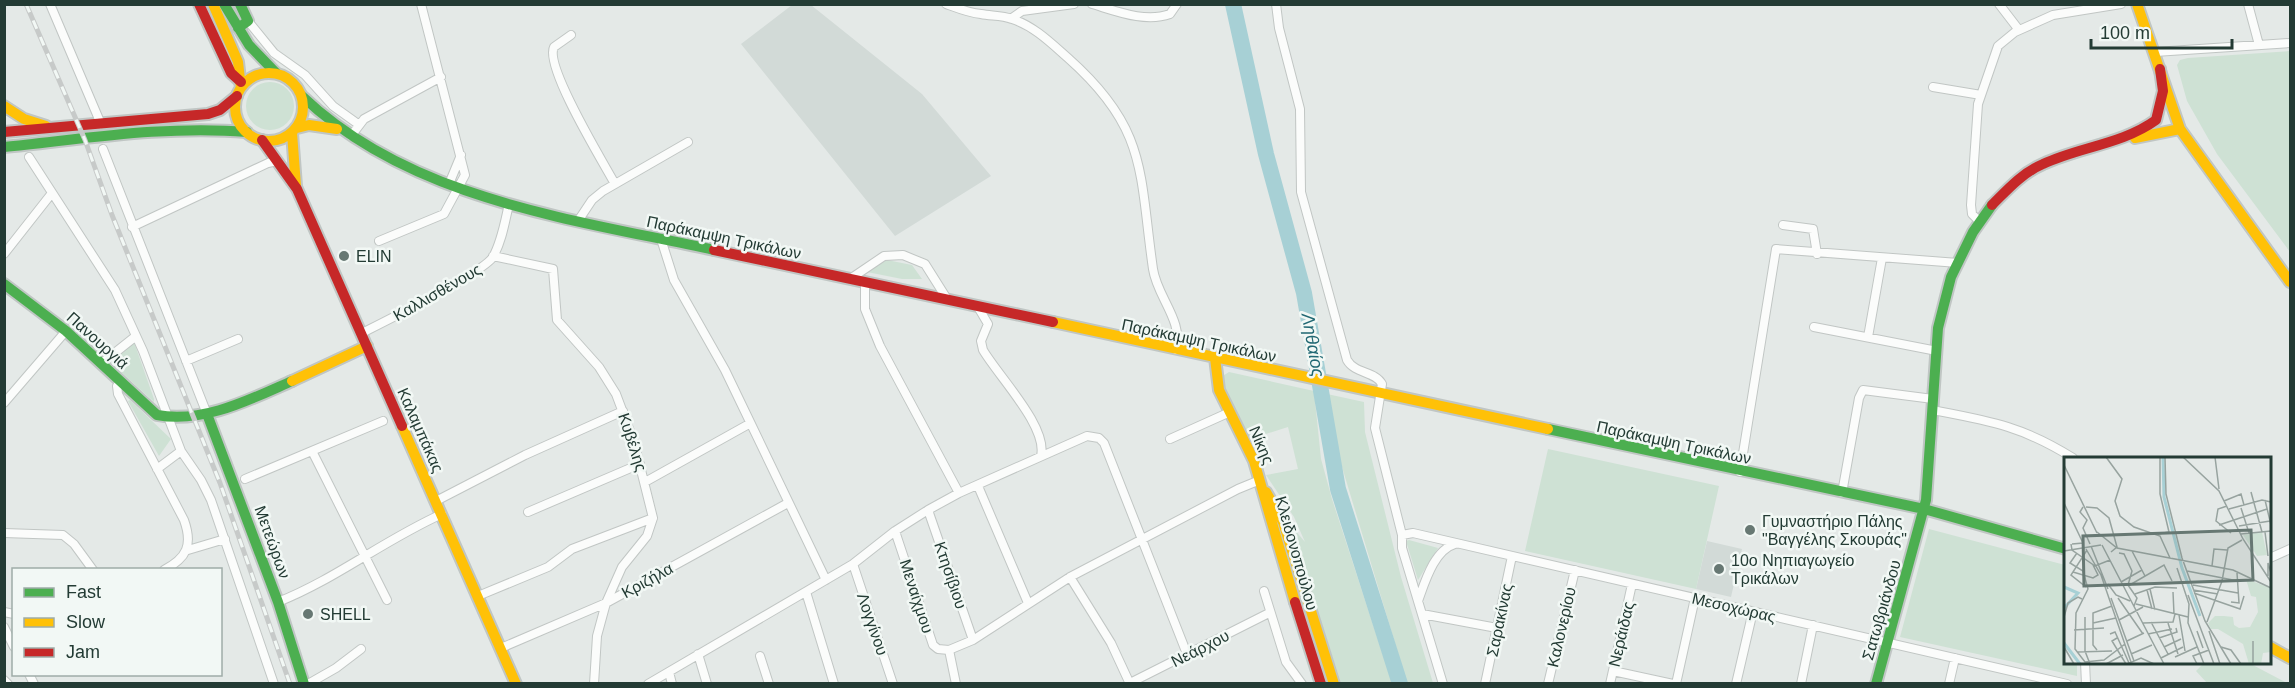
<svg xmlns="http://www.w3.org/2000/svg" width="2295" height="688" viewBox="0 0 2295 688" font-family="Helvetica,sans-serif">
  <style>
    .built { fill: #d2dad7 }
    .green { fill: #cee1d4 }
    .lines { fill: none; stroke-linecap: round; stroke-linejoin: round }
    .river { stroke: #a7d0d5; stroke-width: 16 }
    .street-casing { stroke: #c1c6c4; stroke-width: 10 }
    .fast-casing { stroke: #c0c6c4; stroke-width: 14 }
    .slow-casing { stroke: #c0c6c4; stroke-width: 14 }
    .jam-casing { stroke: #c0c6c4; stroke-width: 14 }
    .street { stroke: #fbfcfb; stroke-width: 8 }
    .fast { stroke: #4caf50; stroke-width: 10 }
    .slow { stroke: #ffc107; stroke-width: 10 }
    .jam { stroke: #c62828; stroke-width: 10 }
    .rail-casing { stroke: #c7cac9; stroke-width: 5 }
    .rail { stroke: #f2f8f5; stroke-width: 3; stroke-dasharray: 9; stroke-linecap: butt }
    .poi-dot { fill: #677873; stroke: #f2f8f5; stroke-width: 2 }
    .labels { text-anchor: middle; stroke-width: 5; stroke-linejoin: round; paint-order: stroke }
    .street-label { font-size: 16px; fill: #233b34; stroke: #f2f8f5 }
    .poi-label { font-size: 16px; fill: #233b34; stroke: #f2f8f5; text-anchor: start }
    .water-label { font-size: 18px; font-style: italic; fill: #216873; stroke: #f2f8f5 }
    .inset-river { fill: none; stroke: #a7d0d5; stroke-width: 3 }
    .inset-road { fill: none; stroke: #97a39f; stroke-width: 1.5 }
    .view { fill: #677873; fill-opacity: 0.15; stroke: #677873; stroke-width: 3 }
    .inset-edge { fill: none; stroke: #233b34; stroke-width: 3 }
  </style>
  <rect width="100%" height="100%" fill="#e4e9e7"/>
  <path class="built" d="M792 5H811L922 94 991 176 895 236 741 44Z
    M1707 541 1742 549 1731 597 1696 589Z"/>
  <path class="green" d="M2290 51V252L2217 154 2187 101 2177 65 2180 60 2188 58Z
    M246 106a24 24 0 1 1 48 0a24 24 0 1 1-48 0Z
    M887 260 912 265 922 279H902L867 272Z
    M134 342 154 399V402L109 361Z
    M1229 372 1314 391 1321 459 1332 499 1392 683H1341L1289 523 1305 542 1294 517 1266 475 1298 469 1288 427 1250 439 1223 389 1221 377Z
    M1327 394 1364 402 1365 432 1401 577 1433 683H1407L1333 437Z
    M130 400 171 439 159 456 128 401Z
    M1548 449 1719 486 1696 589 1525 551Z
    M1929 529 2065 565 2066 662 2077 663V676L1900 637Z
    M1409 540 1438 548 1418 580 1406 541Z
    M2204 663H2249L2287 683H2207L2196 671Z"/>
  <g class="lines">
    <path class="river" d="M1233 4 1266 154 1304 293 1338 489 1400 684"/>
    <defs>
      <path id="street" d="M50 4 101 124
        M946 4C957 8 969 13 981 14 991 16 1002 15 1012 19 1034 26 1051 43 1068 58 1148 129 1139 172 1153 269 1157 297 1184 321 1176 350
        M1092 4C1116 11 1145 23 1170 14L1177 4
        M1276 4 1279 28 1300 109 1301 192 1347 360C1355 374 1375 371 1382 384L1375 428 1402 535V548L1443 684
        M1999 4 2019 30
        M2248 4 2259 45
        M1012 18 1022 11 1074 4
        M248 21 274 53 305 75 333 106 358 124
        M571 35 554 47C544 66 603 162 615 184
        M2155 52 2290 43
        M1933 87 1981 95
        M351 136 364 119 441 77
        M103 149 207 414
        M29 157 115 290 143 351 181 451 201 480 211 500 274 684
        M449 184 461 155
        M578 221 592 200 603 191 688 142
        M1980 222 1972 214 1971 205 1978 104 1998 46 2015 32 2053 15 2121 4
        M1783 225 1813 229 1817 254
        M132 227 268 163 277 161
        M661 239 674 280 725 370 826 580
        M379 241 444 214 465 175 421 4
        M4 254 52 193
        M493 256 553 269 557 320 599 367 616 394 634 442 653 518 647 536 622 567 606 603 597 636 594 684
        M850 279 884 256 903 255 925 264 947 299
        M865 283V309L880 346 959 493
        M978 307 988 324 981 341 983 350C999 377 1048 427 1041 456
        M1814 327 1937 351
        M362 333C384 322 482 273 493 257 502 241 505 221 509 204
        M1868 337 1882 258
        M186 361 238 339
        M102 363 136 336
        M121 382 117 386 118 394 184 520C193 545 187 558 164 570
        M4 403 66 331
        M1932 410C1990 421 2022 426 2073 458
        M1170 439 1230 412
        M312 451 387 600
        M157 469 181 451
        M1740 472 1776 249 1958 263
        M245 479 383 421
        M645 482 749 424
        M978 486 1028 603
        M1842 493 1859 398 1863 390 1933 399
        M436 501 525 455 623 411
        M928 510 973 640
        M528 512 640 464
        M895 531 933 645 938 649 949 650 973 640 1070 577 1238 489 1260 480
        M4 533 63 535 74 544 93 570
        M1402 535 1413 533 2067 684
        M188 550 225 539
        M2270 558 2290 549
        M853 564 893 684
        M1070 577 1111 643 1130 684
        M1264 591 1286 662 1302 684
        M806 592 834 684
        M478 596 548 567 572 549 653 518
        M1418 601C1425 582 1434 550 1455 544
        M278 602C336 579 384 540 442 514
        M4 612 14 614
        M1422 614 1497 628
        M4 627 14 647
        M501 648 606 603 788 503
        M949 650 956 684
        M698 654 707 684
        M760 656 769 684
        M2085 662 2086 684
        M1613 671 1673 684
        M669 672 672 684
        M29 674 34 684
        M4 680 8 684
        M1130 683 1269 613
        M308 684 336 668 361 649
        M648 684 853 564 895 531 928 510 959 493 1087 436 1099 438 1104 443 1187 654
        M1485 684 1512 556
        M1548 684 1575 570
        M1610 684 1632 584
        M1676 684 1695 598
        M1736 684 1753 611
        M1801 684 1813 625
        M1949 684 1955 658"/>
      <path id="fast" d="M224 4 249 45 276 73
        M238 28 248 21 240 4
        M302 96C411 200 573 219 714 250
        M4 147C84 139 166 125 247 132
        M4 284 66 331 157 415C203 424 251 399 292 381
        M207 414 278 602 304 684
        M1548 429 1924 509 2066 549
        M1876 684 1926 500 1938 328 1951 277 1973 232 1992 205"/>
      <path id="slow" d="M213 4 238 62 241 88
        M2137 4 2180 129 2290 282
        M235 107a34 34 0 1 1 68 0a34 34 0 1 1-68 0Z
        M4 106 24 119 46 126
        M297 128 309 125 337 129
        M292 133 296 186
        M2135 138 2180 129
        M1053 322 1548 429
        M1215 358 1219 390 1254 461 1295 602
        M292 381 367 346
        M402 426 516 684
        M1266 492 1283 522 1334 684
        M2270 647 2290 658"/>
      <path id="jam" d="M199 4 231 73 241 82
        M4 132 208 114 220 110 237 96
        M262 140 297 189 402 426
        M1992 205C2007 190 2022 173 2043 164 2079 147 2123 144 2156 120L2163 91 2160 69
        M714 250 1053 322
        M1295 602 1321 684"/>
    </defs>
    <use href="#street" class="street-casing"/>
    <use href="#fast" class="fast-casing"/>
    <use href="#slow" class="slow-casing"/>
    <use href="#jam" class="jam-casing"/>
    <use href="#street" class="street"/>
    <use href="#fast" class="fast"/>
    <use href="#slow" class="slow"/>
    <use href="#jam" class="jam"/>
    <defs>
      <path id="rail" d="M26 4 85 140 112 215 220 483 290 684"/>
    </defs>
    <use href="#rail" class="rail-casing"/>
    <use href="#rail" class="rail"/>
  </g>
  <g class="poi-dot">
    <circle cx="344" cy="256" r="6"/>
    <circle cx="1750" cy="530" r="6"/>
    <circle cx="1719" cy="569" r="6"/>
    <circle cx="308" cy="614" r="6"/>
  </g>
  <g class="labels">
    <g class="street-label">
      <text transform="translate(724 237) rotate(12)" y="6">Παράκαμψη Τρικάλων</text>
      <text transform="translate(437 292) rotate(-30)" y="6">Καλλισθένους</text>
      <text transform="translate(98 340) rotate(42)" y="6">Πανουργιά</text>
      <text transform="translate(1199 340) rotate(12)" y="6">Παράκαμψη Τρικάλων</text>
      <text transform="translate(421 430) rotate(66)" y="6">Καλαμπάκας</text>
      <text transform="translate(633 442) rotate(72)" y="6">Κυβέλης</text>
      <text transform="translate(1674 442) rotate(12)" y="6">Παράκαμψη Τρικάλων</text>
      <text transform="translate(1262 445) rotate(67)" y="6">Νίκης</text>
      <text transform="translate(273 542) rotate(70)" y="6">Μετεώρων</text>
      <text transform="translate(1297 553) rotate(74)" y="6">Κλειδονοπούλου</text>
      <text transform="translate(951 575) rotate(71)" y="6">Κτησίβιου</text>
      <text transform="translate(647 580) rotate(-29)" y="6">Κριζήλα</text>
      <text transform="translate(917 596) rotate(72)" y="6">Μεναίχμου</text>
      <text transform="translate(1734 607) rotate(13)" y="6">Μεσοχώρας</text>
      <text transform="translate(1881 610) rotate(-74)" y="6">Σατωβριάνδου</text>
      <text transform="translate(1499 620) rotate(-78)" y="6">Σαρακίνας</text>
      <text transform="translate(873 624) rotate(71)" y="6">Λογγίνου</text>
      <text transform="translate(1561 627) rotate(-77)" y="6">Καλονερίου</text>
      <text transform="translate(1621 634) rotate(-77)" y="6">Νεράιδας</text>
      <text transform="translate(1200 648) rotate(-27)" y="6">Νεάρχου</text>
    </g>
    <g class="poi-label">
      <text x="356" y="262">ELIN</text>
      <text x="1762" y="527">Γυμναστήριο Πάλης<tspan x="1762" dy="18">"Βαγγέλης Σκουράς"</tspan></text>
      <text x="1731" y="566">10ο Νηπιαγωγείο<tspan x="1731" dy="18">Τρικάλων</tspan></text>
      <text x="320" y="620">SHELL</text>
    </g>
    <g class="water-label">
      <text transform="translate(1313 345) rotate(80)" y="6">Ληθαίος</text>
    </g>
  </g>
  <g transform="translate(2064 457)">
    <rect width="207" height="207" fill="#e4e9e7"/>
    <path d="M198 75 203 98 193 99 179 78ZM182 122 207 131V195L199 196 197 207H185L179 187 154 172H147L144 166 151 159H160L169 160 170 168 175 171 186 170 194 155 192 140 187 139Z" fill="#cee1d4"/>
    <path class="inset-river" d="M99 0 100 40 118 111 136 159M0 130 14 136 0 151M0 186 16 207"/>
    <path class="inset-road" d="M42 0 58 22 51 44 56 59 70 70 96 79 106 101M101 0 102 37 118 101 141 164 167 207M119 0 155 34 179 82 207 125M151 0 155 32M0 8 33 76M187 35 198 75M201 43 207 68M160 44 177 37 180 48M0 46 19 86 8 87M163 49 154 52 152 64 167 76M19 50 16 55 23 63 19 71 26 87M22 50 33 51 45 61 53 90 47 95M177 51 185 76M165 52 198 43 207 45M155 68 203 52M175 69 206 64M33 75 53 91 169 113 207 131M201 75 204 99M94 77 105 75 96 37V0M177 77 207 74M7 87 8 93 31 109 46 103M38 88 100 207M27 89 44 132M22 92 37 118 67 205M0 94 37 88M68 94 81 119M13 96 6 106 19 114 24 132 12 156 11 192 21 205 40 203 61 187M55 96 60 97 68 114 64 128 73 141 70 149M148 109 150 92 163 93M113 111 125 147 124 166 140 207M123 114 174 124M9 115 29 121 34 118 29 108M204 119V106L207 116M57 125 78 113M44 127 52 138 66 144M129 128 174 136M64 129 100 108 108 124M22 130 7 118 23 93M86 132 91 153M83 133 88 152M129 133 154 137M109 135 110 157M130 136 176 152 180 139M71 137 91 130 113 131M124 138 150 207M47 141 70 204M54 141 79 177M167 145 175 146 173 116M72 147 124 160M115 158 121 194M0 160 4 146 14 140 18 142M21 160V194L26 207M29 160V188L33 193M29 160V156L48 149M55 163 79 150M87 165 104 197M143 165 158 124 164 91 178 83M29 166 52 161M79 166 109 165 111 157M104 166 114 197M10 173 40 171M133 174 139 191M145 174 156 207M46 177 51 175 65 206M84 177 108 172M53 181 48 184 62 207M95 181 113 175 112 171M63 184 80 176M0 190 10 207M100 190 117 182M157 190 167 193 177 207M13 195 48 194M67 197 88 188M111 200 133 190M97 201 119 190M42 207 59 198M63 207 77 201 90 207M133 207 129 199 145 193M189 207V184"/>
    <path class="view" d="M187 73 189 123 20 129 19 79Z"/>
    <rect width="207" height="207" class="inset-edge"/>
  </g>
  <rect width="2295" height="688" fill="none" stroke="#233b34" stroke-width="12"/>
  <rect x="12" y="568" width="210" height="108" fill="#f2f8f5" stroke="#9faca8" stroke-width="1.5"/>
  <rect x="24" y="588" width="30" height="9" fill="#4caf50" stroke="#9faca8" stroke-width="1.5"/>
  <text x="66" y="598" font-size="18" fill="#233b34">Fast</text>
  <rect x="24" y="618" width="30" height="9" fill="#ffc107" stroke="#9faca8" stroke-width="1.5"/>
  <text x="66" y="628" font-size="18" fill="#233b34">Slow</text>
  <rect x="24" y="648" width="30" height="9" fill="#c62828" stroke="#9faca8" stroke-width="1.5"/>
  <text x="66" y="658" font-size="18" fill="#233b34">Jam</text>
  <path d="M2091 39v9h141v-9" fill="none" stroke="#233b34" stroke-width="3"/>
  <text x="2100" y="39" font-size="18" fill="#233b34" stroke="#f2f8f5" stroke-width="4.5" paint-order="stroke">100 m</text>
</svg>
